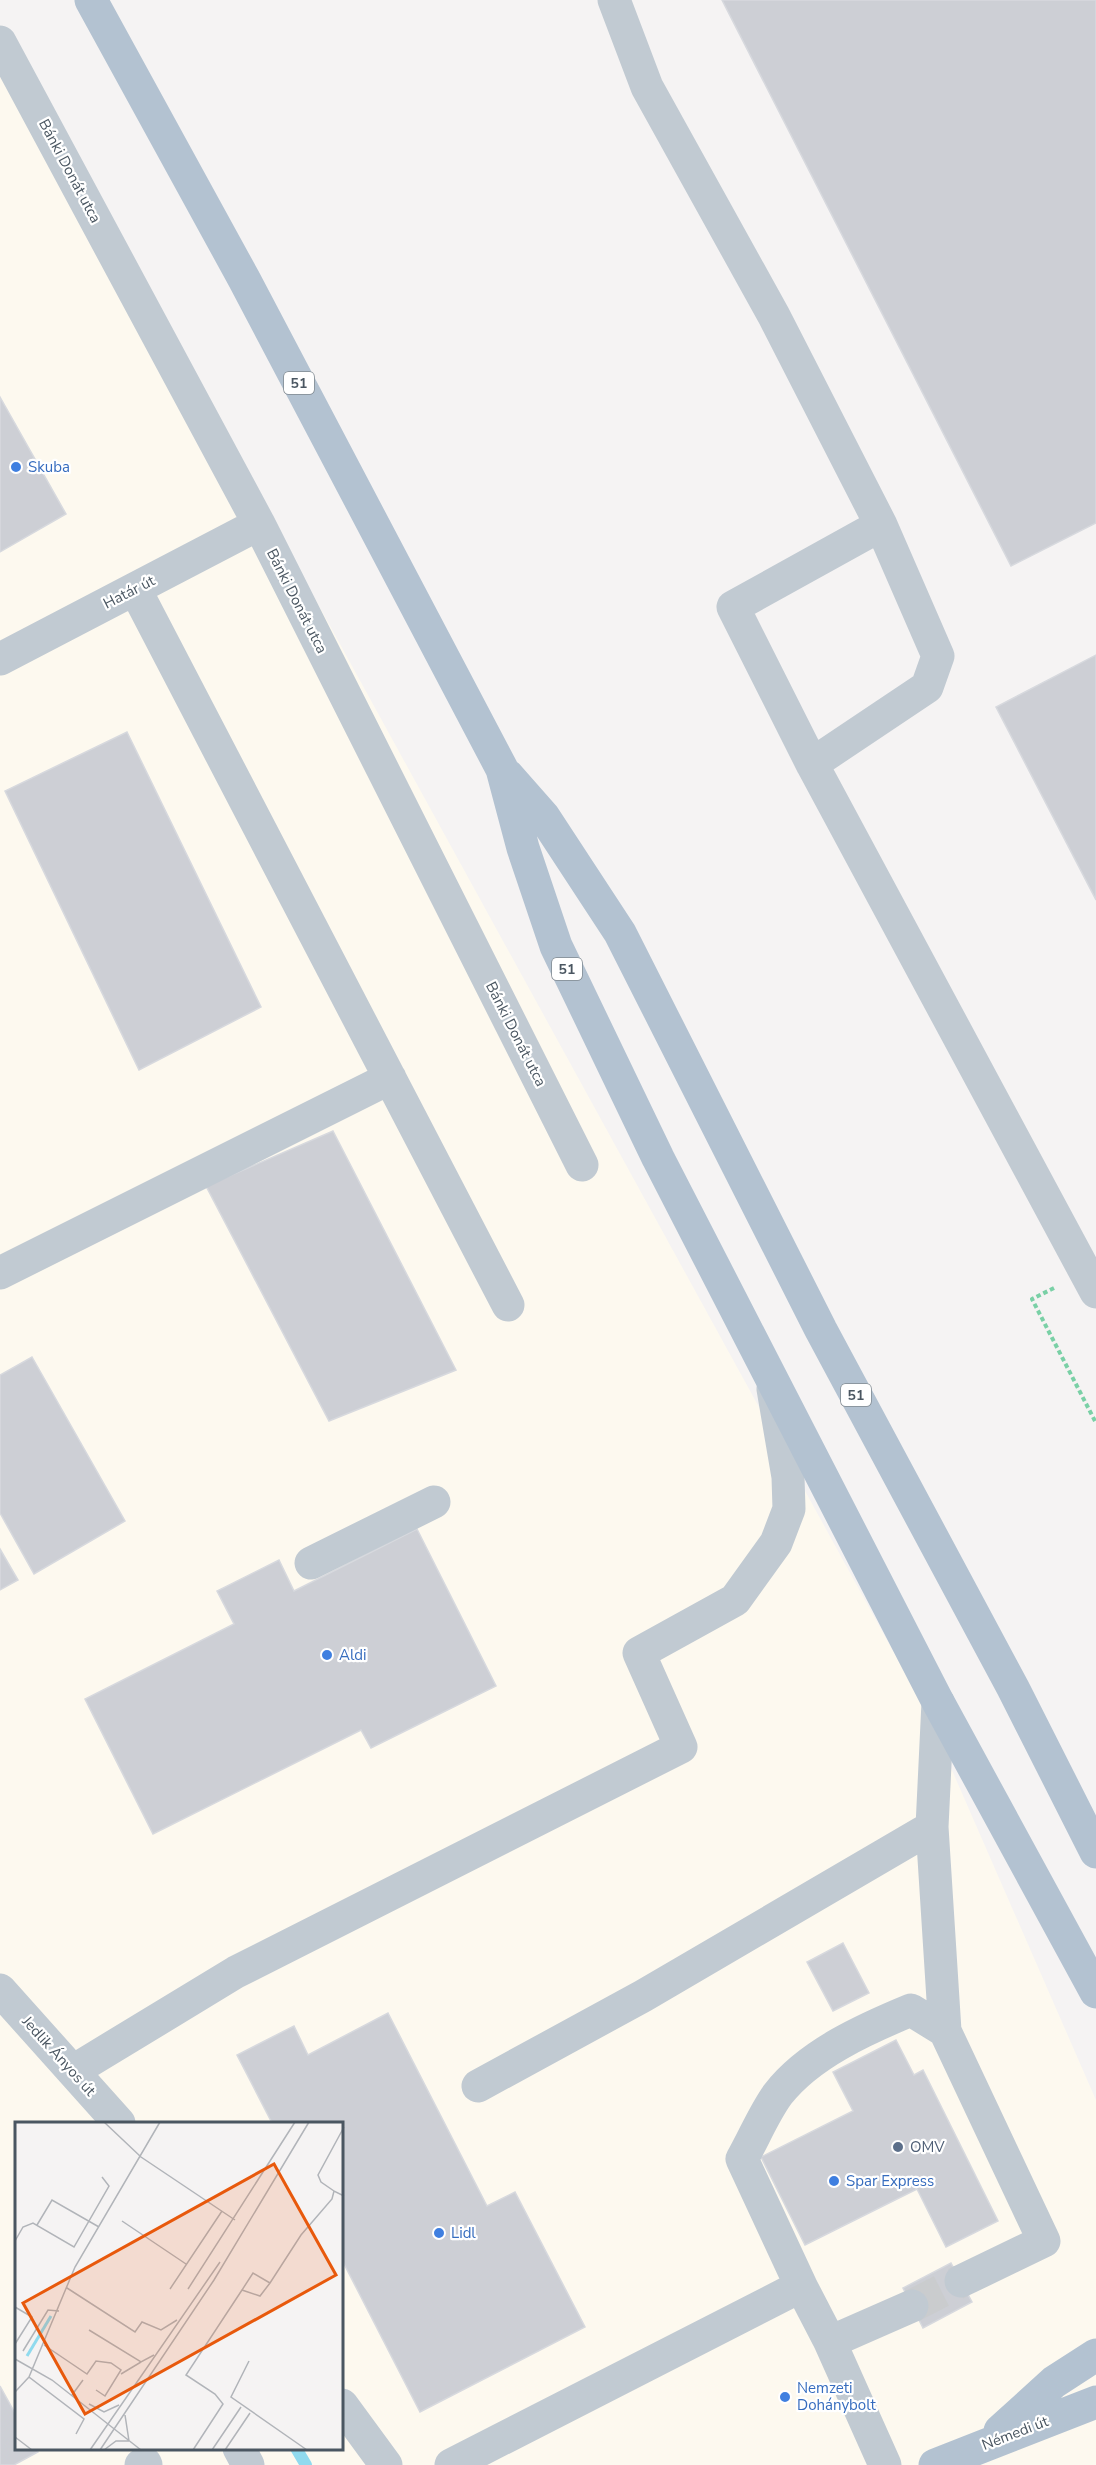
<svg xmlns="http://www.w3.org/2000/svg" width="1096" height="2465" viewBox="0 0 1096 2465" font-family="'Nunito Sans',sans-serif">
  <style>
    .commercial { fill: #fdf9ef; fill-rule: evenodd }
    .lines { fill: none; stroke-linecap: round; stroke-linejoin: round }
    .stream { stroke: #90daee; stroke-width: 12 }
    .building { fill: #cdcfd5; stroke: #d7d9de; stroke-width: 1.5 }
    .minor-tunnel { stroke: #caccce; stroke-width: 33; stroke-dasharray: 33 16; stroke-linecap: butt }
    .path { stroke: #7ad0a6; stroke-width: 4; stroke-dasharray: 4.5 3; stroke-linecap: butt }
    .minor { stroke: #c1cad2; stroke-width: 33 }
    .major { stroke: #b3c2d1; stroke-width: 33 }
    .shop-dot { fill: #3f7fe0; stroke: #fff; stroke-width: 2 }
    .service-dot { fill: #5c6f8a; stroke: #fff; stroke-width: 2 }
    .labels { text-anchor: middle; stroke-width: 4.5; stroke-linejoin: round; paint-order: stroke }
    .shield { fill: #fff; stroke: #808990; stroke-width: 1.5 }
    .shield-label { font-size: 14px; font-weight: bold; fill: #4a5661 }
    .street-label { font-size: 15px; fill: #4a5661; stroke: #fff }
    .shop-label { font-size: 15px; fill: #366cbe; stroke: #fff; text-anchor: start }
    .service-label { font-size: 15px; fill: #4e5e75; stroke: #fff; text-anchor: start }
    .inset-river { fill: none; stroke: #90daee; stroke-width: 3 }
    .inset-road { fill: none; stroke: #b1b4b9; stroke-width: 1.5 }
    .view { fill: #e8590c; fill-opacity: 0.15; stroke: #e8590c; stroke-width: 3 }
    .inset-edge { fill: none; stroke: #4a5661; stroke-width: 3 }
  </style>
  <rect width="100%" height="100%" fill="#f5f3f3"/>
  <path class="commercial" d="M0 25 927 1713 1096 2100V2465H0ZM16 2123H342V2448H16Z"/>
  <g class="lines">
    <path class="stream" d="M296 2448 306 2465"/>
  </g>
  <path class="building" d="M722 0H1096V523L1011 566Z
    M0 397 66 514 0 552Z
    M1096 655V900L996 707Z
    M127 732 261 1007 139 1070 5 791Z
    M333 1131 456 1370 329 1421 206 1186Z
    M32 1357 125 1521 34 1574 0 1513V1375Z
    M417 1529 496 1686 371 1748 361 1730 153 1834 85 1699 234 1624 217 1591 279 1560 294 1591Z
    M0 1549 18 1580 0 1590Z
    M843 1943 869 1993 833 2011 807 1962Z
    M388 2013 487 2206 515 2192 585 2327 420 2412 342 2260V2123H272L237 2055 294 2026 308 2055Z
    M896 2040 914 2075 923 2070 998 2221 946 2247 917 2189 805 2245 761 2157 853 2111 833 2072Z
    M951 2263 972 2302 923 2328 903 2288Z
    M0 2386 16 2415V2448H36L38 2452 14 2465H0Z"/>
  <g class="lines">
    <path class="minor-tunnel" d="M912 2306 961 2281"/>
    <path class="path" d="M1054 1288 1032 1299 1096 1423"/>
    <path class="minor" d="M614 0 647 87 774 316 881 525 938 656 927 687 812 764 733 607 881 525
      M0 42 259 524 582 1165
      M135 589 508 1305
      M0 659 259 524
      M812 764 1096 1292
      M0 1273 390 1078
      M311 1563 434 1502
      M932 1827 945 2031
      M0 1990 119 2123
      M73 2071 236 1972 681 1747 639 1653 735 1600 776 1543 789 1509 788 1477 773 1389
      M478 2086 643 1996 932 1827 938 1702
      M801 2286 830 2342 912 2306
      M830 2342 885 2465
      M342 2405 386 2465
      M239 2448 248 2465
      M141 2465 145 2463 146 2465
      M451 2465 801 2286 742 2159C754 2138 764 2113 778 2094 809 2054 865 2029 911 2010L945 2031 1044 2241 961 2281"/>
    <path class="major" d="M91 0 244 279 502 769 523 848 556 946 658 1158 938 1702 1096 1992
      M507 775 544 817 620 933 821 1330 1013 1688 1096 1852
      M1000 2431 1054 2382 1096 2355
      M935 2465 1096 2402"/>
  </g>
  <g class="shop-dot">
    <circle cx="16" cy="467" r="6"/>
    <circle cx="327" cy="1655" r="6"/>
    <circle cx="834" cy="2181" r="6"/>
    <circle cx="439" cy="2233" r="6"/>
    <circle cx="785" cy="2397" r="6"/>
  </g>
  <circle class="service-dot" cx="898" cy="2147" r="6"/>
  <g class="labels">
    <g class="shield">
      <rect x="284" y="372" width="30" height="22" rx="4.5"/>
      <rect x="552" y="958" width="30" height="22" rx="4.5"/>
      <rect x="841" y="1384" width="30" height="22" rx="4.5"/>
    </g>
    <g class="shield-label">
      <text x="299" y="388">51</text>
      <text x="567" y="974">51</text>
      <text x="856" y="1400">51</text>
    </g>
    <g class="street-label">
      <text transform="translate(70 171) rotate(62)" y="5">Bánki Donát utca</text>
      <text transform="translate(129 592) rotate(-27)" y="5">Határ út</text>
      <text transform="translate(297 601) rotate(63)" y="5">Bánki Donát utca</text>
      <text transform="translate(516 1034) rotate(63)" y="5">Bánki Donát utca</text>
      <text transform="translate(59 2056) rotate(48)" y="5">Jedlik Ányos út</text>
      <text transform="translate(1015 2433) rotate(-21)" y="5">Némedi út</text>
    </g>
    <g class="shop-label">
      <text x="28" y="472">Skuba</text>
      <text x="339" y="1660">Aldi</text>
      <text x="846" y="2186">Spar Express</text>
      <text x="451" y="2238">Lidl</text>
      <text x="797" y="2393">Nemzeti<tspan x="797" dy="17">Dohánybolt</tspan></text>
    </g>
    <g class="service-label">
      <text x="910" y="2152">OMV</text>
    </g>
  </g>
  <g transform="translate(15 2122)">
    <rect width="328" height="328" fill="#f5f3f3"/>
    <path class="inset-river" d="M12 234 36 194"/>
    <path class="inset-road" d="M89 0 126 35 220 98M319 69 306 60 303 53 329 5M107 99 171 142M22 103 37 78 84 105M0 119 8 105 18 101 59 125 94 64 87 55M255 161 238 151 227 168 245 174 255 161 286 113 317 77 319 69 329 74M52 166 120 210 127 200 146 208 162 198M155 167 207 89M173 167 280 0M0 185 17 195 0 222M74 208 126 240 139 233M29 223 72 252 81 239 96 241 106 248 90 274 81 268M8 229 33 188 44 189M0 237 37 258 126 328M234 239 216 275 292 328M106 252 126 240M0 270 14 255M57 273 68 258M74 282 89 290 104 283M110 293 114 319M61 312 69 297 14 255 60 145 145 0M0 315 17 328M75 328 205 140M85 328 199 158 294 0M89 328 101 319H114M178 328 208 282 200 272 171 253 227 168M197 328 226 285M210 328 235 291"/>
    <path class="view" d="M259 42 321 153 70 292 8 181Z"/>
    <rect width="328" height="328" class="inset-edge"/>
  </g>
</svg>
